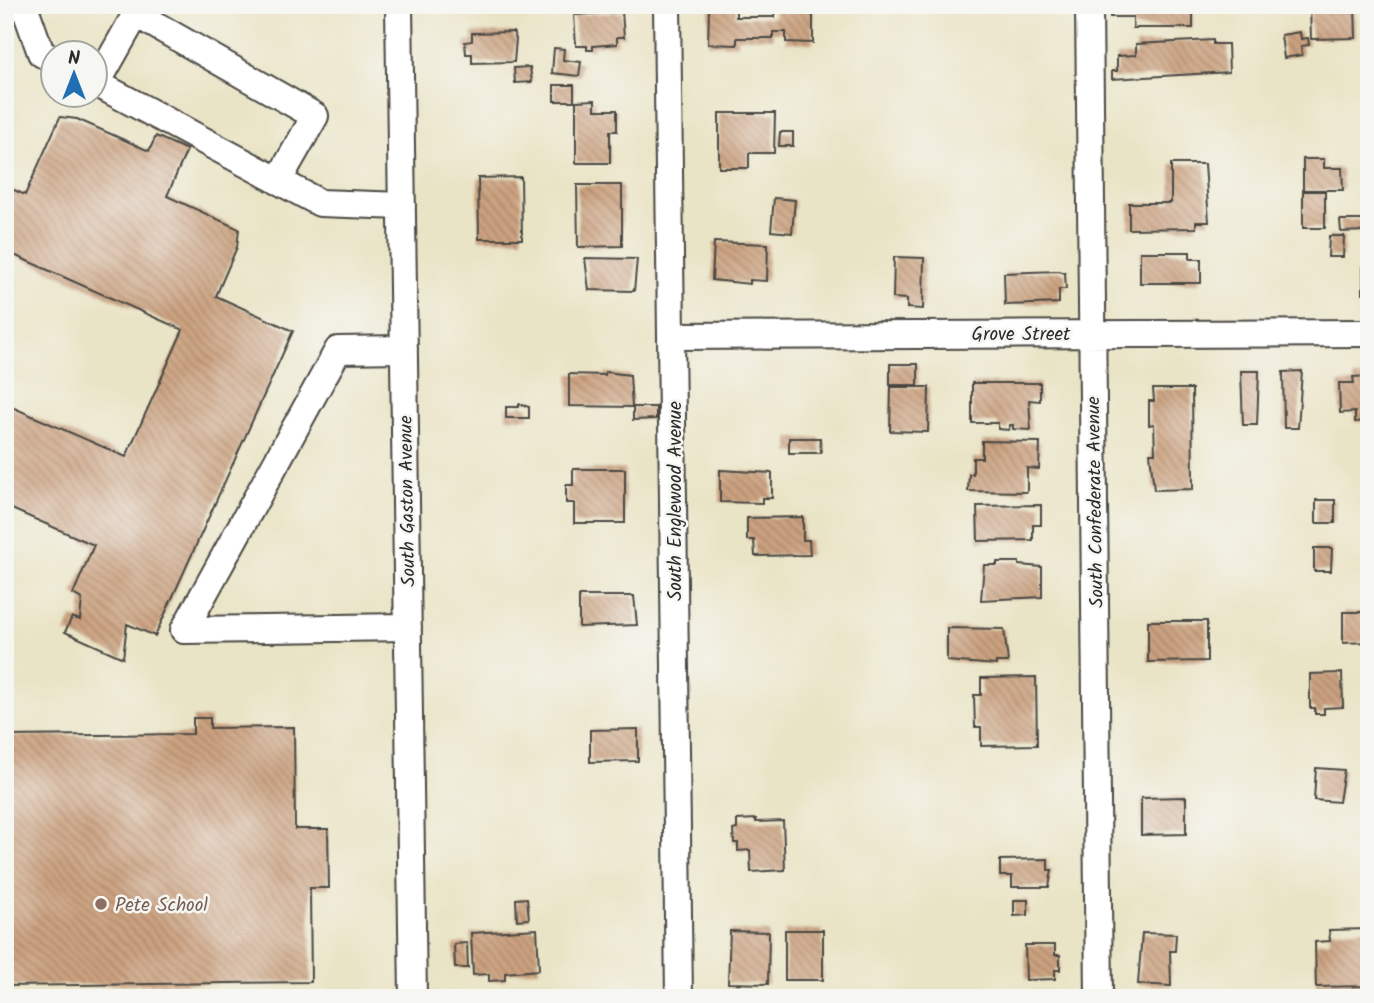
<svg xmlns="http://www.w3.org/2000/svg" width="1374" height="1003" viewBox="0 0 1374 1003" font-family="Kalam,sans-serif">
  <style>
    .building { fill: url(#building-back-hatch) }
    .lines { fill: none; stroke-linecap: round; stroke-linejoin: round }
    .minor-casing { stroke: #484742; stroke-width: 30 }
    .minor { stroke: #fff; stroke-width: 26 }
    .education-dot { fill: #8d6e63; stroke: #f6f6f2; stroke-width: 2.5 }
    .labels { text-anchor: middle; stroke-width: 5; stroke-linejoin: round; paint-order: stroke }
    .street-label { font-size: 19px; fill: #2b2b2b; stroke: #f6f6f2 }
    .education-label { font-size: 19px; fill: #785e54; stroke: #f6f6f2; text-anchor: start }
  </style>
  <defs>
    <pattern id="building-back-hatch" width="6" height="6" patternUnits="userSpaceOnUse" patternTransform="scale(1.75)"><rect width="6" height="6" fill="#cca280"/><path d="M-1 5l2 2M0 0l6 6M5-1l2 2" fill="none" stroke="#a68469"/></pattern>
  </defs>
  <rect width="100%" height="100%" fill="#f6f6f2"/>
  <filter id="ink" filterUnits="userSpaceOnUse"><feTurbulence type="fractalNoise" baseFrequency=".0143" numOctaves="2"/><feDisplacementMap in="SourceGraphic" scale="14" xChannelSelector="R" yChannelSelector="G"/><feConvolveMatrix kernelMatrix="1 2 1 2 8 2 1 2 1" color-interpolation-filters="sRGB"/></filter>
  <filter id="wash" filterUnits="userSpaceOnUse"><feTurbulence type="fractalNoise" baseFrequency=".00686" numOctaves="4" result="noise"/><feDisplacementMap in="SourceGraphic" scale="28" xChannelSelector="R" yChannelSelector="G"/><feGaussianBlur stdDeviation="1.57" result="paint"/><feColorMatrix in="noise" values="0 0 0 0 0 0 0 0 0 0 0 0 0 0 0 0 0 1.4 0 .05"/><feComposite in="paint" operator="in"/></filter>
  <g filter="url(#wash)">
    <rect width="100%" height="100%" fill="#eae4c6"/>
    <g id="blocks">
      <path class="building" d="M1110 5H1193V28H1133V17H1110Z
        M1310 5H1355L1356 38 1311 39Z
        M775 8 813 9V43L786 42V32H773V38H737V45L708 44 709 9H736V17H774Z
        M622 12 624 37H617V44L593 46V50H587V46H576L574 15Z
        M513 32 516 39 514 62 472 63V54H466L465 42 472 41V33Z
        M1300 32 1301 39 1308 38 1309 45 1301 46 1302 55 1284 58 1281 35Z
        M1213 40V44H1228L1229 72 1112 79V71H1117V56L1136 55V44Z
        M554 48 564 49 563 60 581 62 579 76 552 73Z
        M530 67 532 82 515 83 514 68Z
        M554 85H574V101H554Z
        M595 100V110H617V131H610V163H576V101Z
        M719 113H775L774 153H749V168H719Z
        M60 117 77 119 149 151 156 136 187 150 167 196 239 229 237 247 216 296 293 331 155 636 127 624 123 658 65 632 72 617 80 620 82 599 73 594 94 545 5 506V404L126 457 183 330 5 251V186L25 195Z
        M780 132H793V146H779Z
        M1303 159H1324V168H1342L1343 190H1303Z
        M1171 164H1205L1209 222H1196V228L1129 229V203H1171Z
        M521 177 522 239H479L478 178Z
        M577 185H622V246L578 247Z
        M1303 191H1325V228H1303Z
        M774 198 795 200 792 233 771 231Z
        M1340 220H1364V231L1341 232Z
        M1329 236H1344L1343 257H1328Z
        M714 242 768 244 767 281 750 280V284L712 280Z
        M1140 252H1190V259H1201V283H1140Z
        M1363 256H1369V293H1363Z
        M894 257 924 258 923 309 907 308V299L893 298Z
        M585 258 637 259 634 291 589 290Z
        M1059 271 1065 273 1066 289H1059V303L1005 305 1004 273Z
        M890 364H918V385H890Z
        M1241 371H1259L1257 425H1243Z
        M1302 371 1298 428H1284L1283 372Z
        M605 372 630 375 632 407 569 406V374L605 375Z
        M1369 376V421L1355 422V412L1340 413 1339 383H1354L1353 377Z
        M972 383H1040V401L1029 400 1031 430 1013 429V425H1010L1009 430 998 429V423H972Z
        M891 387H929L928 432 890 431Z
        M1153 389H1192L1193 489 1154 490 1150 453H1155L1154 424 1149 425V401H1154Z
        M519 404 529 407V418H506V407H519Z
        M633 407H656V419L633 420Z
        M789 438H820L821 453H789Z
        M982 441 1040 442 1039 469 1027 468V492L968 491 969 474H973V458H982Z
        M573 469H625V523H574V503H566V485H573Z
        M720 470 772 473V498H762V503L720 502Z
        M1316 500H1335V523H1316Z
        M1041 505V525H1033V540L978 541 977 506Z
        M803 517V540H809L810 555 755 556 754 540H747V518Z
        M1314 548H1332L1331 571H1314Z
        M997 562H1019V565L1042 567V597L981 600 984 565H997Z
        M579 596H634L637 625 579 627Z
        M1343 612H1369V642L1343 643Z
        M1148 621H1207V661L1148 662Z
        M947 628 1004 629 1008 662H996V665L947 661Z
        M1342 673 1343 707 1324 708V714H1315V708H1310V674Z
        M1036 677 1037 745 981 746V727H975L974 695H981V678Z
        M193 718H210V728L294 727 295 829H328L329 888H310L311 982 5 986V736L193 734Z
        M638 729V761L590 762V730Z
        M1316 768 1344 770 1339 802 1314 800Z
        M1186 797V834L1141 835V798Z
        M756 819V822L783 821 785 870 751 872 750 850 738 851V843H734L733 830 737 829V820Z
        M1048 859V870H1052L1049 887H1012V876H1000V860Z
        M527 898 529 919 517 920 516 899Z
        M1014 900H1028V915L1014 916Z
        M537 929 539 970 505 973V980L489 981V974L473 975 471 933Z
        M1369 929V986L1316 987 1315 942 1330 941 1329 930Z
        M785 930H823V980H785Z
        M730 931 769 932 768 984 728 983Z
        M1142 933 1176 934 1175 951H1170L1171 986 1138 984Z
        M467 943 468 968H455L454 944Z
        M1025 945H1055V955H1060V970H1055V979L1026 980Z"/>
    </g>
  </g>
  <g filter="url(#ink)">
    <use href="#blocks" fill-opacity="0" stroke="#484742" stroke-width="2"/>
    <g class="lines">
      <defs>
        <path id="minor" d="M24 5 41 53 52 59
          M399 5 413 998
          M667 5 679 998
          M1089 5 1099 998
          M94 82 320 203 402 206
          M97 83 136 14 315 116 278 181
          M673 336 1369 333
          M404 349 338 350 184 630 408 627"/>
      </defs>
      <use href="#minor" class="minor-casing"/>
      <use href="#minor" class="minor"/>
    </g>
  </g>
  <circle class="education-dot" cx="101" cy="904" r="7"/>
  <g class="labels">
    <g class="street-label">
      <text x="1021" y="340">Grove Street</text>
      <text transform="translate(406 501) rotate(-91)" y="7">South Gaston Avenue</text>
      <text transform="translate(674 501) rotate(-90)" y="7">South Englewood Avenue</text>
      <text transform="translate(1094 502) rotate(-91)" y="7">South Confederate Avenue</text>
    </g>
    <g class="education-label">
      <text x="115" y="911">Pete School</text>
    </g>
  </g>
  <rect width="1374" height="1003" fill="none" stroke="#f6f6f2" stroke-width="28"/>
  <g transform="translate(74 74)"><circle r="33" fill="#f6f6f2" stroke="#a5a5a2" stroke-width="2"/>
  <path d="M0-5L12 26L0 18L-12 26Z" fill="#1f6fb2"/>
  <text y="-10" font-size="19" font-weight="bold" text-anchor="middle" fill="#2b2b2b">N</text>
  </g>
</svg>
